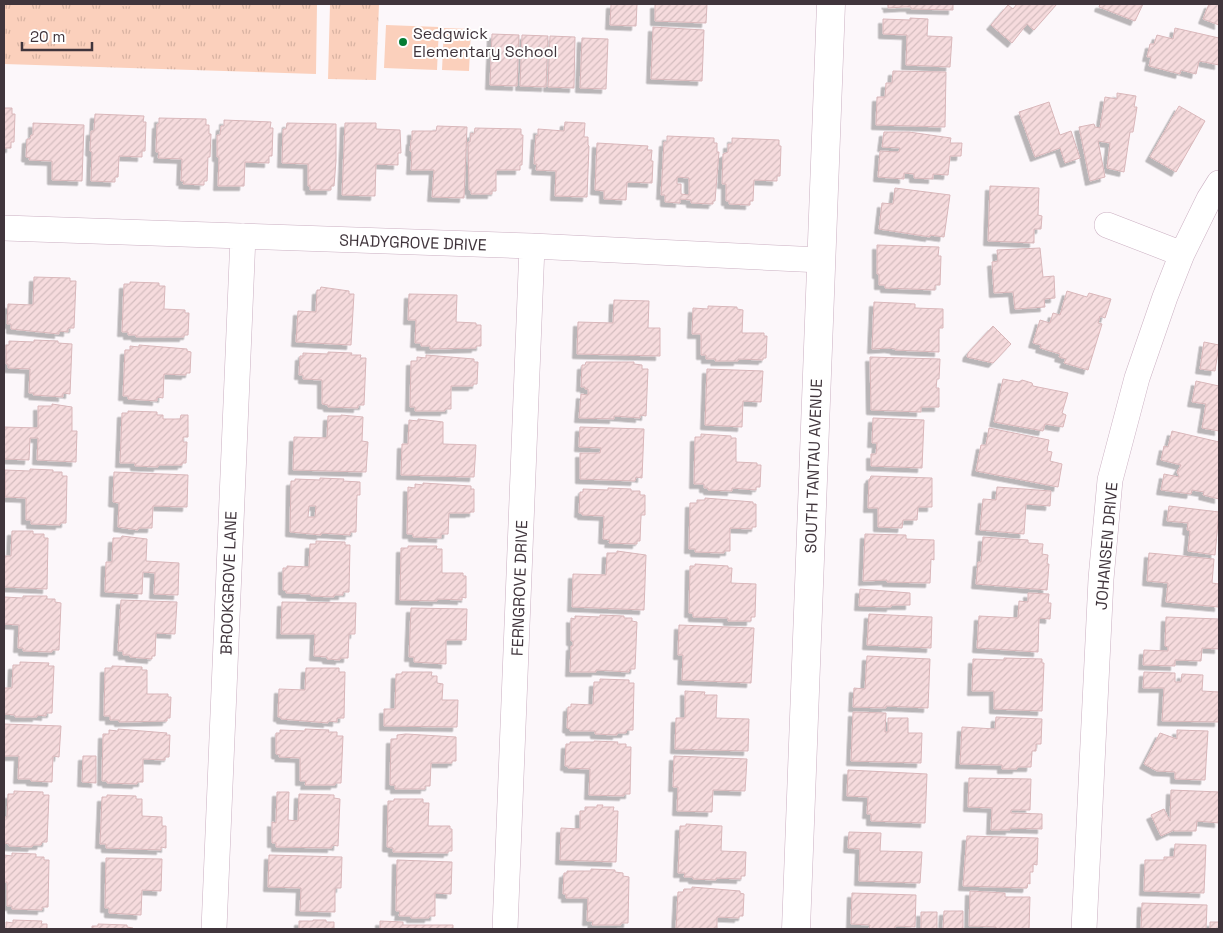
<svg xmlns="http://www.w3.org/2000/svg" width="1223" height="933" viewBox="0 0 1223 933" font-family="'Space Grotesk',sans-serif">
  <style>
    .grass { fill: url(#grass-tufts) }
    .pitch { fill: #fbd0bc }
    .building { fill: url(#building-hatch); stroke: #d9b7ba; fill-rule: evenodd; filter: url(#shadow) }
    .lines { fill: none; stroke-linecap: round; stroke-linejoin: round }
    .minor-casing { stroke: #cbb0c2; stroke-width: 26 }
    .tertiary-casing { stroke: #cbb0c2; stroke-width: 29 }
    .minor { stroke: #fff; stroke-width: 25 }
    .tertiary { stroke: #fff; stroke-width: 28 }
    .poi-dot { fill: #057d34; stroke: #fff; stroke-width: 2 }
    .labels { text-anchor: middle; stroke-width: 4; stroke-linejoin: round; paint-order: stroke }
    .poi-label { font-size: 16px; fill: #40353c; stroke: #fff; text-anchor: start }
    .street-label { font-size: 16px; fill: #40353c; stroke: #fff }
  </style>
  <defs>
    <pattern id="grass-tufts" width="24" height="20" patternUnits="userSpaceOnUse" patternTransform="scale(1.25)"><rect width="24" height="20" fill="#fbd0bc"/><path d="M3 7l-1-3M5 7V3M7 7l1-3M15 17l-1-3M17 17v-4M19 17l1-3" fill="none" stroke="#d8b3a2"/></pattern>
    <pattern id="building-hatch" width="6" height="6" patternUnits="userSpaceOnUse" patternTransform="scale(1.25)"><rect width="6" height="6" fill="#f6dbdd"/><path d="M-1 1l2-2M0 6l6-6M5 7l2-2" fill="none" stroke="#d4bdbf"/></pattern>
    <filter id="shadow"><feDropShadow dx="-4.5" dy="4.5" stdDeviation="0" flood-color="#0004"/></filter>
  </defs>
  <rect width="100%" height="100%" fill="#fcf7fa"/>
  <path class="grass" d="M4 4H317L316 74 4 64Z
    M330 4H379L376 80 328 79Z"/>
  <path class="pitch" d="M55 4H149V7Z
    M386 25 439 27 437 70 384 68Z
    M444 28 471 29 469 71 442 70Z"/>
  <path class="building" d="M611 4H637L636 26 610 25Z
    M655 4H707L706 23 655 21Z
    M886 4H953V10L911 9V7H904L888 8V5Z
    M1017 4H1057L1034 30 1027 24 1012 43 991 25 1008 5 1013 9Z
    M1100 4H1143L1135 21 1099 7Z
    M1209 4H1219V25L1203 19Z
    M910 18 928 19 927 36 952 37 950 67 906 65 907 35 883 34V19L910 20Z
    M653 27 704 30 702 81 651 79Z
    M1175 28 1219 38V65L1199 61 1196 74 1181 70 1180 74 1149 66 1151 57H1147L1150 44H1154L1157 35 1173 39Z
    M492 34 519 35 517 86 490 85Z
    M522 35 548 36 546 87 520 86Z
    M550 36 575 37 574 88 548 87Z
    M582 38 608 39 606 89 580 88Z
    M893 71 946 72 945 127 876 125 877 97H885L886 83H892Z
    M1117 93 1136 96 1134 107H1137L1133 132H1130L1124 172 1107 168 1110 143 1098 141 1105 177 1090 181 1079 127 1094 124 1095 127 1100 128 1105 97 1117 99Z
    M1049 102 1060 135 1071 131 1080 158 1065 163 1060 148 1035 157 1019 112Z
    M1179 106 1205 121 1176 172 1150 157Z
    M4 108H12V114H15L14 142H11V148H4Z
    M95 114 144 116 143 122H146L145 151H142V157L119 156 118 177H115V182L91 181 92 152 90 151 91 131H94Z
    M159 118 206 119V125H209V134H211L210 157H208L207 181H204V185L183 184 184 181H181L182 159 158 158 159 152H156L157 124H159Z
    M224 120 271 122 270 128H273L272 156H269V163L245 162 244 186H218L219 157H217V135H220L221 126H224Z
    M565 122 585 123 584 137H588V145L589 146 587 197 555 196 556 171 536 170 537 164H534L536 135 538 136V129L564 131Z
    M33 123 84 125 82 181 52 180V161L29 160 30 158 26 157 27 139H30L31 135H33Z
    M287 123 336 124V161L334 186H331V190H310V186H308V164L282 163 283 129H286Z
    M345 123H376V129L400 130 401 153H398V165L376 164 375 196 342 195Z
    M437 126 467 127 464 198 432 197 434 170H411L412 152 410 151 411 140H412V131H436Z
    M475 128 521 129V135H523L522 165H520V170H496V191H492V194H471V190H469L468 142H470L471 133 474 134Z
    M884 132H909L951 138 950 143H962L961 156H950L948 175 933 174V179L914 178V174L904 173V179L878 177 880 151 899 152 900 148 882 147Z
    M667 136 714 138V143H717V152H719L715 201H713V204L691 203V200L680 199V203L665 202V195H661L664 142H667ZM677 177 689 178V195L681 194V184H677Z
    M732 138 779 140V146H781L780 176H777V181L754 180 753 201H750V205L729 204V201H726V184H722L723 154 728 152V144H732Z
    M597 143 648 146 647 150H652L651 161H653L652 183 627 182 626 200 604 199V191L595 190Z
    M990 186 1039 188 1038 215 1042 216 1041 229H1034V243L988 241Z
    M895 188 950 195 944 237 930 235V237L879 229 882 203 893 204Z
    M877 245 939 247 938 256H941L940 285H935V290L885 288V285H879V274H877Z
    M1040 248 1043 277 1054 276 1055 298 1044 299 1045 307 1015 309 1013 292 994 293 992 262 998 261 997 250Z
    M34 277 70 278V281H76L74 328H68V332L59 331V334L11 329V324H7L8 304 33 305Z
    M130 282 159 283V286H165L164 309 185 310V313H189L188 335H184V337H136V335H128V332H122L124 284H130Z
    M321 287 349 291V294H354L351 345 296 342 298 311 316 312 317 290H320Z
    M1067 291 1087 297 1089 293 1111 299 1105 318 1100 316 1098 323 1102 324 1088 370 1064 363 1066 359 1059 357 1060 354 1040 348 1041 345 1033 343 1040 320 1050 323 1053 313 1060 315Z
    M409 294 457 295 456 322 476 323V325H481V346H476V348L430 349V346H421V343H415L416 320H408Z
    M614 300 649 301 648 328H660V356L577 354 578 322 613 323Z
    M874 302 915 304V308L943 309V328H939V352L895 350V349L889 348 872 349Z
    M708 306 737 307V309L743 310 742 333H764V336H767L766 358H763V360L738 359V361H715L716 359H706V355H701V334H692L693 308 708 309Z
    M993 326 1011 344 993 363 967 357 968 353Z
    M34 340 58 341V343L72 344 70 394 63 393V397L33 395 34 393H29L30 369 8 368V364H6V345H9V341L34 342Z
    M1204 342 1219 345 1215 371 1200 369Z
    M139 345 187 349V351L191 352 190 373H186V375L164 374 163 398 157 397V401L128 399V396H123L125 350H130V346L139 347Z
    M328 352 352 353 351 355H361L360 358H366L364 405H358V408L328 407V405L322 404V380L303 379V375H299L300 356H303V353L328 354Z
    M426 355 474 359V362H478L477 384H473V386H451V409H445V411H415V407H410L411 361H417V357L426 358Z
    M870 357 940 359 939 379H937L936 388H939V407H921V412L871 410Z
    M586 362H634V364L642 365V369H648L646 416 640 415V418L614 416V419L579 418 581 394 588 395V389H585V387H581L582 365H585Z
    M707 369 763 371 761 402 743 401 742 427 705 425Z
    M1003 379 1019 382 1022 380 1032 383 1033 386 1068 393 1062 413 1066 415 1063 427 1045 424 1043 431 994 422Z
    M1196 381 1219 386V431L1202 428 1206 404 1192 402Z
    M52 404 72 407V431H77L76 462 37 460 38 438H30L29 460 4 459V427L38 428V406H52Z
    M128 411 157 412V415H163V419H180L181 415H188V437H183V442H187L186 463H182V465H158V467L135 466V463H120L122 413H128Z
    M341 415 363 417 362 441 368 442 366 472 293 470 294 437 327 438 328 416H341Z
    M873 418 924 420 922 468 871 466V454H876L877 443H872Z
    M418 419 443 422V444L476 445 474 477 401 475 402 444H408L409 420 418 421Z
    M580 427 644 429 642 478 636 477 635 481 580 479V453H600L601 448 579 447Z
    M989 428 1049 440 1047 451 1052 452 1050 461 1062 464 1058 487 976 471 981 445H986Z
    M1172 431 1219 442V499L1203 495 1204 492 1192 490 1191 494 1161 490 1164 474 1179 477V476L1177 472 1181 465 1161 460 1164 446 1168 447Z
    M701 434 731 436V438H736V462L757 463V465H761L760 487H756V490L732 488V491L708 490V488H704V484H694L695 437H701Z
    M30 469 53 470V472H62V476H67L66 523H60V525L31 524V520H26V498L5 497V470L30 471Z
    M114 472 188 475 187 507 153 506 152 528H138V530L118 527 119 503 113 502Z
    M871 476 932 478V507H918L917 520H903L902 528 878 527V508H868L869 479H870Z
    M320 478 344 479 343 481 360 482V495H357L356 532H350V535L321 533V535L290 532 291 481H295V479L320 480ZM309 506H316L315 517H308Z
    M423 483 471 486V489H474V512H470V513H449L448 534H441V538L413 537V534H407L408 487 415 488V484L423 485Z
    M997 487 1051 491 1050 506 1026 504 1024 534 980 530 983 499 996 500Z
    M608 488 631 489V491H640V495H645V515H641L640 541H637V544L609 543 610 540 603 539 604 516 582 515V513H579L580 492H583V489L608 490Z
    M705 498 753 502V504H756V527H752V529L730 528V551H724V553L695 552V549H689L690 503H697V500H705Z
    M1169 506 1219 512 1215 555 1188 551 1190 531 1187 530 1188 523 1167 521Z
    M12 531H33V534H44V538H48L47 589 4 587V556H11Z
    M865 534 906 535V539L934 540V560L931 559 930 583 887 582V580L863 581Z
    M122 536 147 539 146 561 179 563 178 595 154 594 155 573 143 572 142 594 105 592 106 562H112L113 538H121Z
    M983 537 1028 540V543L1043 544 1042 554 1048 555 1047 564H1049L1047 590 976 584 978 562H981Z
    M316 541 345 542V545H350L349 592H343V595H334V597L311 596V594L286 593V591L283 590V568H287V566L309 567 310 544H316Z
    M408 546H437L436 549H442V573H463V576H466V598L462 597V600L437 599V601L400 600 401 548H408Z
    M617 551 646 555 644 610 572 607 573 574 606 575 607 553H617Z
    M1149 553 1214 559 1212 583 1219 584V607L1166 602 1168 583 1147 581Z
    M695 564 728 566V568H732L731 583 756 584 755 617H751V621H728V618L693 617V613H689L690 566H695Z
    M860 589 910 593V605H891V607L859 606Z
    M1028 593 1049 594 1048 603H1051L1050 619 1039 618 1038 652 977 648 979 616 1018 618 1019 601 1028 602Z
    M23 596H47V599H55V602L61 603 59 650H52V652L23 651V648H18L19 625 4 624V597L23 598Z
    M121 600 177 602 175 634 156 633 155 656H152V659L130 657V655H123V651H118Z
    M282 602 356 603 355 634H349L348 658H340V660L327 659V657L314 656 315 634H281Z
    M411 608 467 609 466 640H446V664L414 662V657H409Z
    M869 614 932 617 931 648 867 645Z
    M600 615 624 616V618H632V621L637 622 635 669H630L629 672 596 670V672H570L571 646H573V641H571V618L575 619V616L600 617Z
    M1166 617 1219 619V649L1202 648 1201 661 1175 660V666L1143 665 1144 650 1168 651V647L1165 646Z
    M679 625 754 628 751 683 682 680 683 655H678Z
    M867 656 930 659 928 708 886 706V708L853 707 854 688 865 689Z
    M1004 658 1042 659V663H1044L1042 711 994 709V691H972L973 659 1004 660Z
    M20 662 49 663 48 666H54L52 713H46V716L37 715V717H15V715L4 714V688H12L13 665H20Z
    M112 666 142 667V670H147V694H168V697H171L170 718H167V721L119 722V720H110V716H104L105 668H112Z
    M306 668H339V672H345L344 718H337V722L328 721V723L281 719V717H278L279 689 305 690Z
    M402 672H432L431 676H437V683L443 684 442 700H458L457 727 384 726V709H395L396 674H402Z
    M1144 672 1175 673V682H1181L1182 674 1203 675 1202 691 1219 692V722L1162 721 1164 688H1143Z
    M600 679 629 680V683H634L633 730H627L626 733H617V735L595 734V731H570V729L567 728 568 707H571V704L593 705 594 682H600Z
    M685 691 705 692 704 695H717L716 718 749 719 748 751 675 749 676 718H685Z
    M853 712 886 713 885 732H888V718H908V733H922L921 763 851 761Z
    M996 717 1042 719 1041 744H1036V751H1032L1031 767H1017V769H1002V765L960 764 962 727 995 729Z
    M4 724 61 726 59 757 53 756 52 782 31 781V779H18L19 756H4Z
    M118 729 167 733 166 735H170L169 757H165V760L143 759V782H137V784L107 783V781H102L103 734H109V730L118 731Z
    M305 729 329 730 328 732H337V736H343L341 783H335V785H305L306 781H300V758L279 757 280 755 276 754V733H280V730L305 731Z
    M1177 730 1208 731 1205 780 1175 779V772L1157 771 1144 764 1160 733 1177 739Z
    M406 734 456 737V761H452V763H431L430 786H425V789H395V785H390L391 739H397V735Z
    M594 741 618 742 617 744H626V747H631L630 794H624V796L589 795 590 769 568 768V766H565L566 744H570V742H594Z
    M83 756H96V783L82 782Z
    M674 756 747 759 745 791 713 790 712 812 677 811 678 787H673Z
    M848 770 927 774 925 823 871 821V814H867L868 797 847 796Z
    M969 778 1031 779 1030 810H1011V813L1042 814V829L1010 828V830H991L992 808 968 807Z
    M1171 790 1219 792V823L1197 821 1196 831H1174V830L1161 836 1151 815 1164 809 1170 821Z
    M14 791 43 792V795H49L47 842H42L41 845H33L32 847 9 846V844L4 843V817H7L8 794H14Z
    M277 792H289L288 820 298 821 299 794 334 795V798L340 799 338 846 332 845V848L276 847V843H272V822L276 823Z
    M107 795 136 796V799H142V816L162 817V826H166V848L161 847V850L106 848V844H100L102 797H107Z
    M394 799H423V803H429L428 826H450V829H452V851H448V853L393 852V848L387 847 388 801H394Z
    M597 805H603L602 807H614L613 811H618L616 862 560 860 561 828 580 829V811H585V807H597Z
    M686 824 722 826 721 851 746 852 745 876H741V879L716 878V880L693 879V877H684L685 873H678L680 826H686Z
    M849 832 881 833 880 851 922 852 920 883 859 881 860 849 848 848Z
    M967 836 1038 838 1037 865 1033 864V872H1030V884L1028 883 1027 888 963 886Z
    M1175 844 1206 845 1204 893 1144 891 1145 860H1164V857H1174Z
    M12 853 36 854V857H44V860H49L48 907H42V910L12 909V906H7V882H4V855L12 856Z
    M269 855 342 857 341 888H335V912L300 911 301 888 268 887Z
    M106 858 162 859 161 891 142 890 141 915 109 913V908H105Z
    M397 860 452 862 451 894 435 893V916H429V918H411V916H399L400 911H396Z
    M591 869 615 870V872L623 873V876L629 877 628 923H621V925H592L593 921H587L588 898H566V894H563L564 873H567V871H591Z
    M692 887 740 891V893L744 894 743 916H739V918L717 917V929H676L678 892H683L684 889H692Z
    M970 891 1005 893V897H1030L1029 929H996V927L969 926Z
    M852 893 916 895 915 927 895 926V929H869L870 925 851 924Z
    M1142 903 1207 905 1206 929H1141Z
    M944 911H963V929H943Z
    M921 912H937V929H921Z
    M13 920 42 921 41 924H47V929H6V922L13 923Z
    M313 920H326V922H334V929H299V921H313Z
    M380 921 403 922V925H453V929H380Z
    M1210 922H1219V929H1210Z
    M98 924 127 925V927L133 928V929H92V926H98Z"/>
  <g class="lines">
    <defs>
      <path id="minor" d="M1107 225 1182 254
        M4 228 532 246 821 260
        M214 929 243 236
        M505 929 532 246
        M1084 929 1101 579 1110 480 1137 378 1165 297 1182 254 1209 199 1219 183"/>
      <path id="tertiary" d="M796 929 831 4"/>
    </defs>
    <use href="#minor" class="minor-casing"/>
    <use href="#tertiary" class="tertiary-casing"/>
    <use href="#minor" class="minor"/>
    <use href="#tertiary" class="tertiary"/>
  </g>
  <circle class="poi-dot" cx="403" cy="42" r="5"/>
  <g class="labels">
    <g class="poi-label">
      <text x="413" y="39">Sedgwick<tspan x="413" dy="18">Elementary School</tspan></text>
    </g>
    <g class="street-label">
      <text transform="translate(413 242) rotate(2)" y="6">SHADYGROVE DRIVE</text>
      <text transform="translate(813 466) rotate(-88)" y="6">SOUTH TANTAU AVENUE</text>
      <text transform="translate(1106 546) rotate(-85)" y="6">JOHANSEN DRIVE</text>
      <text transform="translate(228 583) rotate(-88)" y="6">BROOKGROVE LANE</text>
      <text transform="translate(519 588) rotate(-88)" y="6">FERNGROVE DRIVE</text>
    </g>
  </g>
  <rect width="1223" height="933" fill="none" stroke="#40353c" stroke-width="10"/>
  <path d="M22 42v8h70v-8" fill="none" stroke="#40353c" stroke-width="2.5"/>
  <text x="30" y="42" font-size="15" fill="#40353c" stroke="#ffffff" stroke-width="4" paint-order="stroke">20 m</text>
</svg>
